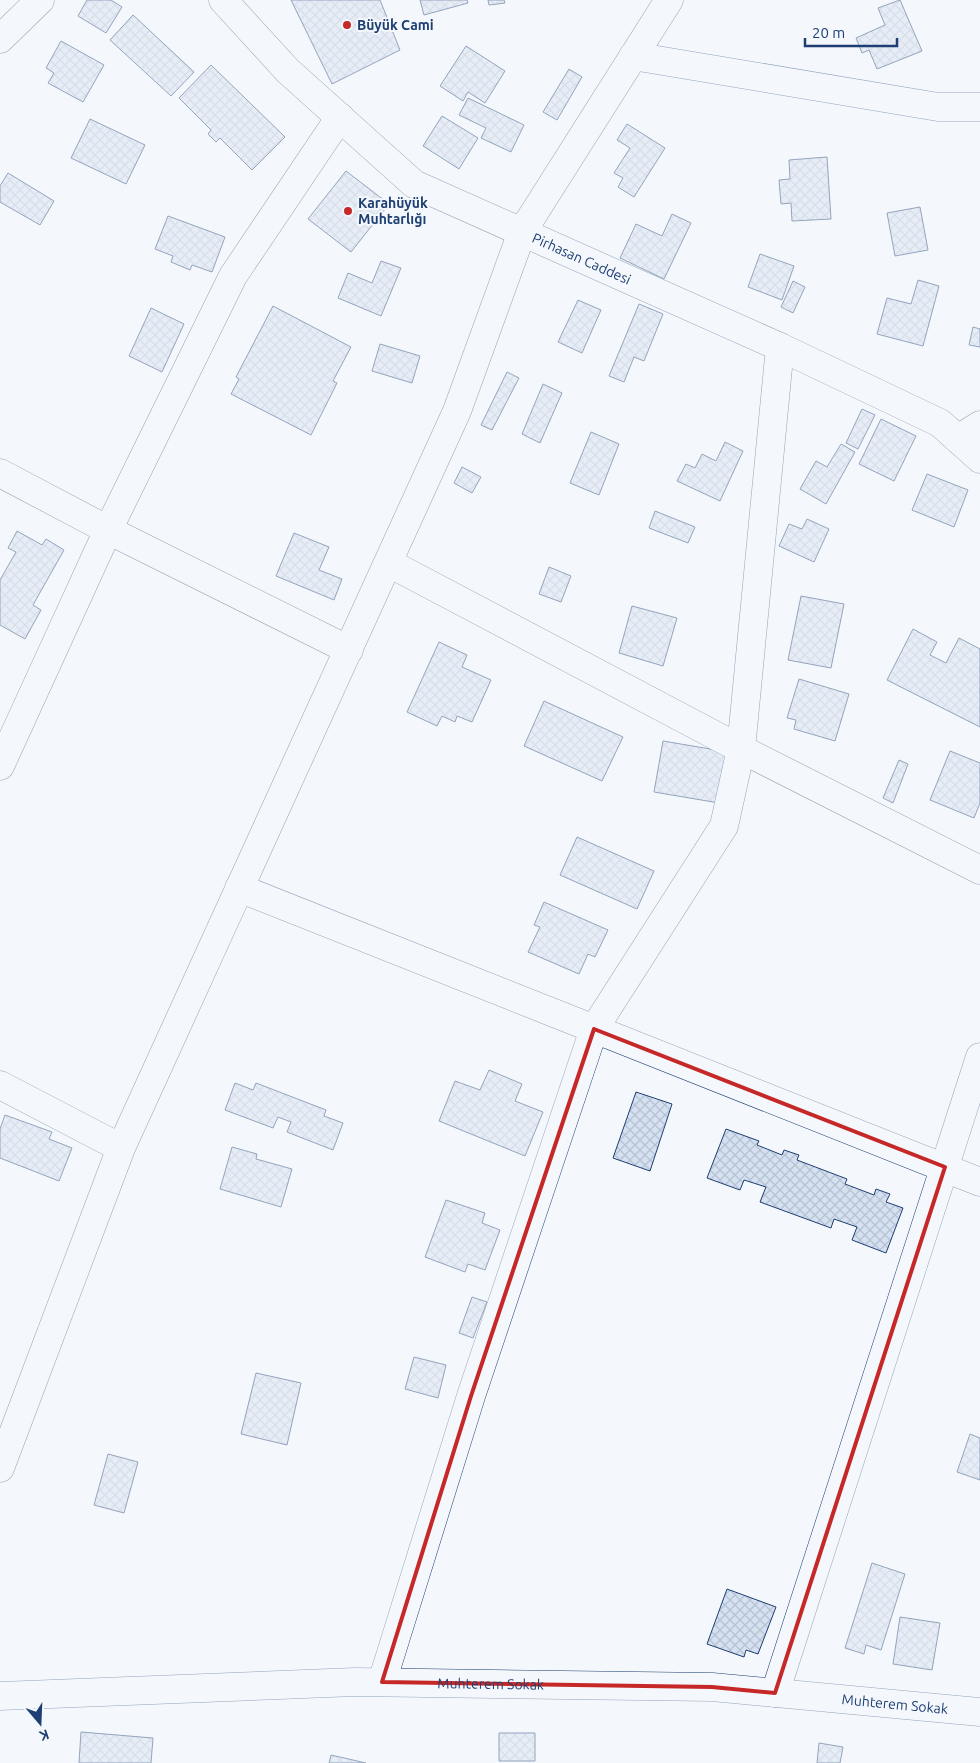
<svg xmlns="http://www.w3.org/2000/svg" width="980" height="1763" viewBox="0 0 980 1763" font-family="Ubuntu,sans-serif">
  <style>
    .building { fill: url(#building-cross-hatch); stroke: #1d3f73 }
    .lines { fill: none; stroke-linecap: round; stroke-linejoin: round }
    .minor-casing { stroke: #1d3f73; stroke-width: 29 }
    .tertiary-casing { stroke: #1d3f73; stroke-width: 29 }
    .minor { stroke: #f4f7fb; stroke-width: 28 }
    .tertiary { stroke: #f4f7fb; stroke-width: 28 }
    .marked { fill: none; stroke: #c62828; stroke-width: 4; stroke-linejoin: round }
    .poi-dot { fill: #c62828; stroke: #f4f7fb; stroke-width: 2 }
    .labels { text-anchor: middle; stroke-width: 4; stroke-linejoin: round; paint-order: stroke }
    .poi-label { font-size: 14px; font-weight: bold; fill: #1d3f73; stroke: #f4f7fb; text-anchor: start }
    .street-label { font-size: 14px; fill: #1d3f73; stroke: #f4f7fb }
  </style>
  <defs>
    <pattern id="building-cross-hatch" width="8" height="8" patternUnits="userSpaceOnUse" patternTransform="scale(1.25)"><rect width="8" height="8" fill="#d5e0f0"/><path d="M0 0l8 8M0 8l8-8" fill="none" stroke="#b6c1d1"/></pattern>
  </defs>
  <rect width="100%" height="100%" fill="#f4f7fb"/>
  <path class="building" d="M87 0H111L122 7 106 33 78 16Z
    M291 0H380L400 50 332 84Z
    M420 0H467L468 3 424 15Z
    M488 0H504L505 3 489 5Z
    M900 0 922 51 877 69 869 50 862 53 856 38 885 25 878 8Z
    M133 15 194 72 171 96 110 40Z
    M61 41 104 65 83 102 48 83 54 73 46 68Z
    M466 46 505 71 485 103 468 92 463 101 440 86Z
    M211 65 285 137 252 170 220 138 216 142 208 134 211 130 179 98Z
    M569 69 582 77 557 120 543 112Z
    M468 98 524 125 511 152 481 138 486 128 459 115Z
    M442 116 478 138 459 169 423 146Z
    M90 119 145 145 126 184 71 158Z
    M627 124 665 148 634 197 618 187 623 178 614 173 630 148 617 140Z
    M827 157 831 219 792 221 791 203 781 204 779 180 790 179 789 160Z
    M346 171 389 204 351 252 308 219Z
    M8 173 54 201 40 225 0 202V186Z
    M920 207 928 250 895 256 887 213Z
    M672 214 691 223 664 279 620 258 636 224 662 236Z
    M168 216 225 237 212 272 192 265 190 270 171 262 173 256 155 249Z
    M760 254 794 266 782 300 748 287Z
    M381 261 401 268 381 316 338 298 348 273 372 283Z
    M918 280 939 286 923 346 877 334 887 298 911 304Z
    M793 281 805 287 793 313 781 307Z
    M578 300 601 310 582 353 558 342Z
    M639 304 663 314 644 361 634 357 624 382 609 376Z
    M273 306 351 347 333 381 337 383 311 435 231 394 239 379 236 377Z
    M151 308 184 324 162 372 129 356Z
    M973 327 980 329V347L969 345Z
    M380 344 420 356 412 383 372 371Z
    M507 372 519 378 492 430 481 425Z
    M543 384 562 393 540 443 522 434Z
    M862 409 875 415 858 449 846 443Z
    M881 419 916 436 894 481 859 464Z
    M591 432 619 444 599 495 570 483Z
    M725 442 743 451 720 501 677 481 686 464 695 468 702 454 716 461Z
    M841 444 855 452 826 504 800 489 816 461 827 467Z
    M462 467 481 477 472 493 454 483Z
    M927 474 968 490 954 527 912 510Z
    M655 511 695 527 688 543 649 528Z
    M807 519 829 529 814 562 779 546 789 524 802 529Z
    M17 531 42 545 46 539 64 550 33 605 41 610 25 639 0 625V580L16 552 8 548Z
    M294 533 329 547 319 570 342 579 334 600 276 576Z
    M549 567 571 576 561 602 539 594Z
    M801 596 844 604 831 668 788 660Z
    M632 606 677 618 663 666 619 653Z
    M913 629 937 642 930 655 946 663 959 638 980 649V727L887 680Z
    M439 642 467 655 462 667 491 680 472 722 457 716 455 722 442 716 437 726 407 712Z
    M799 679 849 694 835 741 794 729 796 720 787 718Z
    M544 701 623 737 602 781 524 746Z
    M663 741 734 753 725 804 654 792Z
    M950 751 980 763V803L974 818 930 800Z
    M899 760 908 764 893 803 883 798Z
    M577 837 654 871 637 909 560 875Z
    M544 902 608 930 595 957 588 954 579 974 528 952 540 927 534 925Z
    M489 1070 522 1084 515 1101 543 1112 525 1156 439 1121 455 1081 480 1090Z
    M235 1083 253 1090 256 1083 326 1110 324 1116 343 1123 333 1150 287 1132 291 1122 278 1117 273 1128 225 1110Z
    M636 1092 672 1104 650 1171 613 1158Z
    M5 1115 52 1132 49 1139 72 1148 59 1181 0 1158V1129Z
    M726 1129 759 1141 757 1145 782 1155 784 1150 799 1155 797 1160 847 1179 845 1184 874 1195 876 1189 890 1194 886 1202 903 1208 886 1253 852 1240 857 1227 834 1219 831 1228 760 1202 766 1187 744 1180 740 1190 707 1178Z
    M232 1147 257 1154 256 1159 292 1169 281 1207 220 1189Z
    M446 1200 485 1213 482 1223 500 1230 485 1270 468 1264 465 1272 425 1257Z
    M472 1297 487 1302 473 1338 459 1333Z
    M414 1357 446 1365 438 1398 405 1389Z
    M256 1373 301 1383 287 1445 241 1434Z
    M970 1434 980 1438V1480L957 1472Z
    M108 1454 138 1462 124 1513 94 1505Z
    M872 1563 905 1574 881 1650 866 1645 864 1654 845 1648Z
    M727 1589 776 1607 758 1654 746 1650 744 1657 707 1644Z
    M900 1617 940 1623 932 1670 893 1664Z
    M81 1732 153 1738 151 1763H79Z
    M499 1733H535V1761H499Z
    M819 1743 843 1747 840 1763H817Z
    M331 1755 366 1763H329Z"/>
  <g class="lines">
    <defs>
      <path id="minor" d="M0 39 40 0
        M633 56 938 107H980
        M958 439 980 425
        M0 473 108 530 349 650
        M389 563 741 749 980 870
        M0 766 108 530 233 276 340 117
        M239 888 980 1182
        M0 1085 121 1148
        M0 1468 121 1148 457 411 522 232 669 0
        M382 1682 471 1396 594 1029 724 826 741 749 780 347
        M775 1693 980 1057"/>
      <g id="tertiary">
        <path id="s1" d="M223 0 288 71 414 184 780 347 940 423 980 459"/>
        <path id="s2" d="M0 1696 355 1682 712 1687 980 1712"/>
      </g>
    </defs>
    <use href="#minor" class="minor-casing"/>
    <use href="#tertiary" class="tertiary-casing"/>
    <use href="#minor" class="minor"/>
    <use href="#tertiary" class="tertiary"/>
  </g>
  <path d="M0 0H980V1763H0ZM594 1029 945 1167 775 1693 712 1687 382 1682 471 1396Z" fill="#f4f7fb" fill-opacity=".55" fill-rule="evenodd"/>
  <path class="marked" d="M594 1029 945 1167 775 1693 712 1687 382 1682 471 1396Z"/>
  <g class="poi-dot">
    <circle cx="347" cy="25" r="5"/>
    <circle cx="348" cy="211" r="5"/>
  </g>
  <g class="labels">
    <g class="poi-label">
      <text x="357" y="30">Büyük Cami</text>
      <text x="358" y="208">Karahüyük<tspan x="358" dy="16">Muhtarlığı</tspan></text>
    </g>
    <g class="street-label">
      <text dy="5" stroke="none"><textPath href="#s1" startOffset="449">Pirhasan Caddesi</textPath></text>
      <text dy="5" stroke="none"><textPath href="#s2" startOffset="491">Muhterem Sokak</textPath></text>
      <text dy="5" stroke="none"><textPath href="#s2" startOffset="896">Muhterem Sokak</textPath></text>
    </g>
  </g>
  <g transform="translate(40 1723) rotate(161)" stroke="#f4f7fb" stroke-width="4" paint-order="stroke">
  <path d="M0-4L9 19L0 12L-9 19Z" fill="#1d3f73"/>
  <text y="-8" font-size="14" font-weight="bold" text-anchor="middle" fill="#1d3f73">K</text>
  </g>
  <path d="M805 38v8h92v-8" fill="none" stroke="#1d3f73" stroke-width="2.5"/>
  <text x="812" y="38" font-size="15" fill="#1d3f73" stroke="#f4f7fb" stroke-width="4" paint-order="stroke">20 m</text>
</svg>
